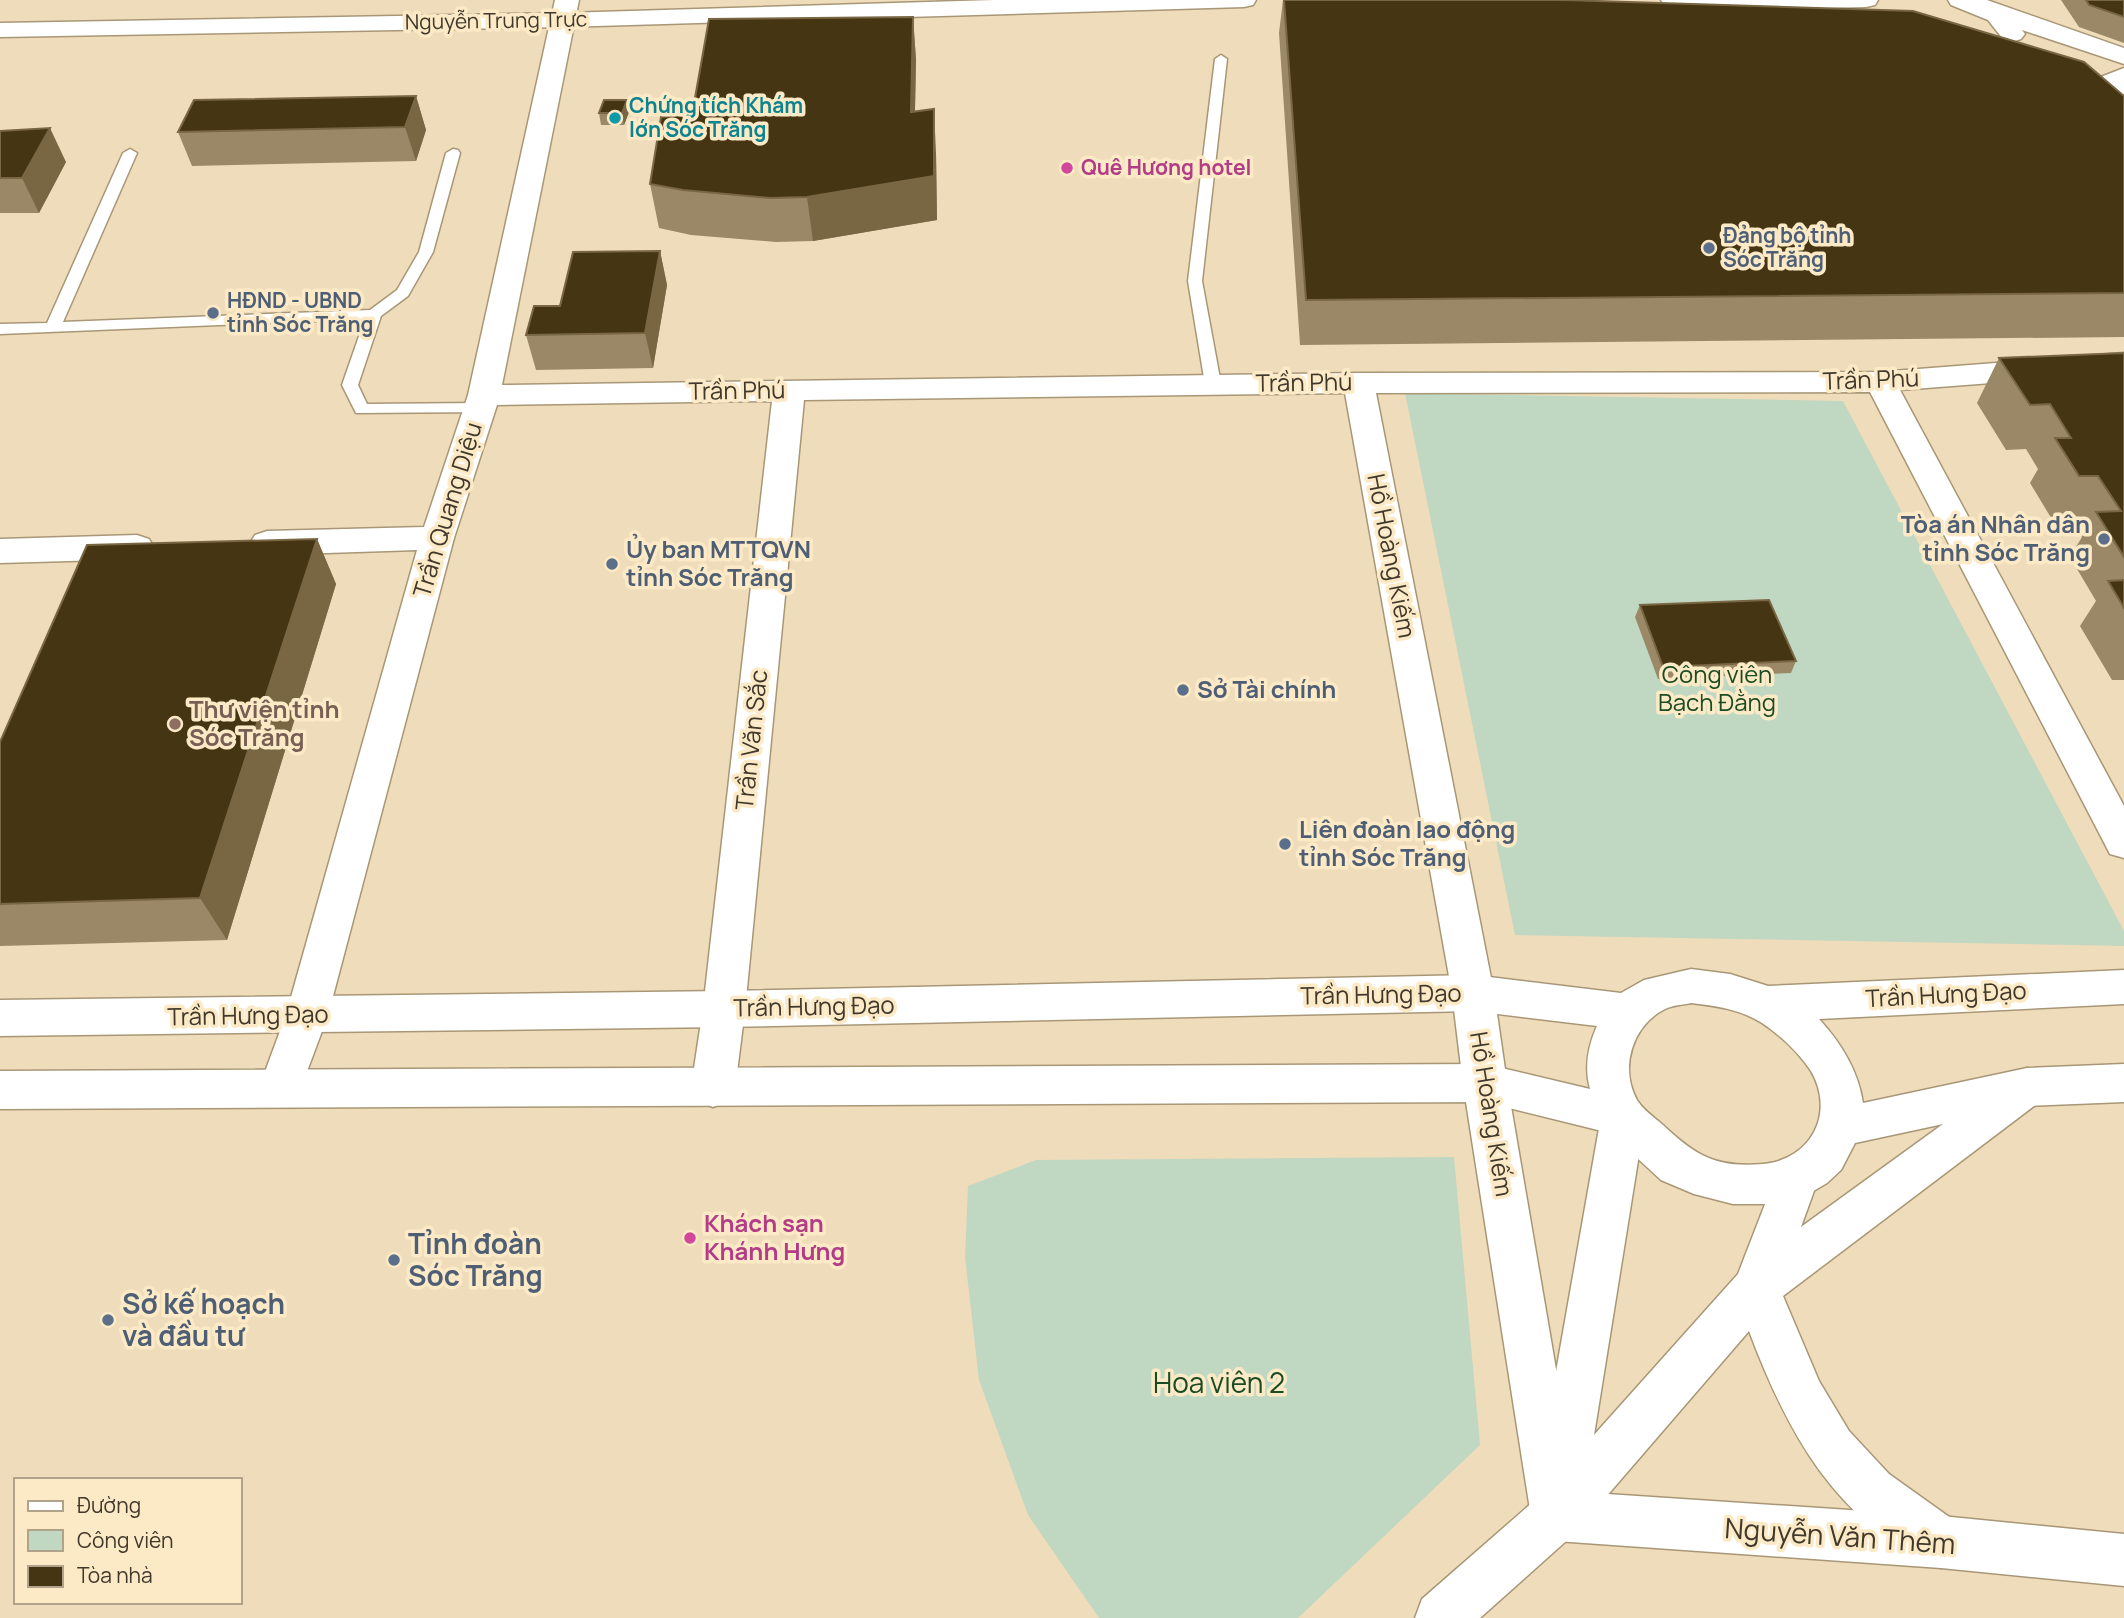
<svg xmlns="http://www.w3.org/2000/svg" width="2124" height="1618" viewBox="0 0 2124 1618" font-family="Manrope,sans-serif">
  <style>
    .green { fill: #c0d7c1 }
    .lines { fill: none; stroke-linecap: round; stroke-linejoin: round }
    .lane-casing { stroke: #a89776; stroke-width: 3 }
    .street-casing { stroke: #a89776; stroke-width: 3 }
    .secondary-casing { stroke: #a89776; stroke-width: 3 }
    .primary-casing { stroke: #a89776; stroke-width: 3 }
    .lane { fill: #fff; fill-rule: evenodd }
    .street { fill: #fff; fill-rule: evenodd }
    .secondary { fill: #fff; fill-rule: evenodd }
    .primary { fill: #fff; fill-rule: evenodd }
    .wall { fill: #9a8866 }
    .shaded-wall { fill: #796744 }
    .building { fill: #463512; stroke: #796744; stroke-width: 2 }
    .culture-dot { fill: #0f9aa8; stroke: #fceac7; stroke-width: 2.5 }
    .hotel-dot { fill: #d1479c; stroke: #fceac7; stroke-width: 2.5 }
    .service-dot { fill: #5c6f8a; stroke: #fceac7; stroke-width: 2.5 }
    .education-dot { fill: #8d6e63; stroke: #fceac7; stroke-width: 2.5 }
    .labels { text-anchor: middle; stroke-width: 7; stroke-linejoin: round; paint-order: stroke }
    .far-street-label { font-size: 21px; fill: #40382b; stroke: #fceac7 }
    .far-culture-label { font-size: 21px; font-weight: bold; fill: #0d838f; stroke: #fceac7; text-anchor: start }
    .far-hotel-label { font-size: 21px; font-weight: bold; fill: #b23c85; stroke: #fceac7; text-anchor: start }
    .far-service-label { font-size: 21px; font-weight: bold; fill: #4e5e75; stroke: #fceac7; text-anchor: start }
    .street-label { font-size: 24px; fill: #40382b; stroke: #fceac7 }
    .service-label { font-size: 24px; font-weight: bold; fill: #4e5e75; stroke: #fceac7; text-anchor: start }
    .park-label { font-size: 24px; fill: #1b4b22; stroke: #fceac7 }
    .education-label { font-size: 24px; font-weight: bold; fill: #785e54; stroke: #fceac7; text-anchor: start }
    .hotel-label { font-size: 24px; font-weight: bold; fill: #b23c85; stroke: #fceac7; text-anchor: start }
    .near-service-label { font-size: 28px; font-weight: bold; fill: #4e5e75; stroke: #fceac7; text-anchor: start }
    .near-park-label { font-size: 28px; fill: #1b4b22; stroke: #fceac7 }
    .near-street-label { font-size: 28px; fill: #40382b; stroke: #fceac7 }
  </style>
  <rect width="100%" height="100%" fill="#efdcba"/>
  <path class="green" d="M1405 393 1843 401 2124 931V946L1515 935Z
    M1454 1157 1480 1445 1298 1618H1099L1028 1515 979 1380 965 1257 968 1186 1036 1160Z"/>
  <g class="lines">
    <defs>
      <path id="lane" d="M1221 55 1227 59 1202 281 1221 384 1213 389 1205 384 1188 281 1215 59Z
        M130 149 137 153 63 322 370 310 397 290 419 252 446 153 453 149 458 150 460 153 433 252 408 296 381 316 358 385 367 404 480 403 486 404 488 408 486 412 356 413 342 385 365 319 0 334V324L47 323 123 153Z"/>
      <path id="street" d="M555 0H579L502 385 1359 373 1880 372 2124 353V373L1900 390 2124 806V858L2110 854 1870 392 1376 393 1494 993 1507 1083 1577 1492 1941 1516 2124 1534V1586L1941 1568 1556 1541 1538 1534 1531 1516 1463 1083 1452 993 1345 393 804 400 745 1009 735 1088 728 1101 713 1107 698 1101 691 1088 703 1009 772 401 497 405 454 538 328 1015 296 1101 281 1107 266 1101 259 1088 286 1015 417 550 267 555 255 551 250 543 255 535 267 531 424 527 468 395Z
        M137 535 149 539 154 547 149 555 137 559 0 563V539Z"/>
      <path id="secondary" d="M994 0H1256L1253 5 1244 7 564 27 0 37V23L564 13Z
        M1661 0H1878L1875 5 1866 7 1778 9 1780 13 1777 18 1768 20 1673 7 1664 5Z
        M1948 0H1987L2124 48V64L2022 30 2025 34 2021 39 2012 42 2003 39 1988 20 1951 5Z
        M2124 68V109L2115 107 2094 83 2098 78Z
        M2027 1068 2042 1074 2049 1087 2042 1100 1783 1296 1819 1381 1849 1431 1889 1474 1959 1524 1967 1542 1959 1560 1941 1568C1836 1524 1787 1432 1749 1331L1574 1534 1480 1618H1415L1422 1599 1533 1502 1601 1117 1607 1103 1623 1098 1639 1103 1645 1117 1594 1435 1738 1274 1781 1163 1797 1157 1813 1163 1819 1177 1801 1227 2012 1074Z"/>
      <path id="primary" d="M1691 969 1730 974 1768 986 2124 970V1004L1819 1019C1841 1043 1858 1070 1863 1103L2027 1068 2124 1064V1102L2027 1106 1855 1143 1841 1170 1827 1183 1810 1193 1775 1204H1733L1694 1194 1661 1180 1610 1133 1485 1102 0 1109V1071L1485 1064 1590 1089C1584 1067 1588 1046 1597 1026L1473 1011 724 1027 0 1036V1000L724 991 1473 975 1621 993 1644 980ZM1691 1003C1716 1006 1740 1009 1762 1023 1780 1035 1799 1053 1811 1071 1836 1114 1810 1160 1763 1164 1716 1168 1696 1156 1663 1125 1654 1117 1643 1110 1637 1100 1619 1067 1633 1025 1665 1009 1673 1005 1683 1005 1691 1003Z"/>
    </defs>
    <use href="#lane" class="lane-casing"/>
    <use href="#street" class="street-casing"/>
    <use href="#secondary" class="secondary-casing"/>
    <use href="#primary" class="primary-casing"/>
    <use href="#lane" class="lane"/>
    <use href="#street" class="street"/>
    <use href="#secondary" class="secondary"/>
    <use href="#primary" class="primary"/>
  </g>
  <path class="wall" d="M1283 0H1565L2124 96V337L1300 345 1279 33Z
    M2061 0H2124V43L2079 27Z
    M913 17 916 60 915 111 936 153 937 220 813 241 776 242 691 235 659 228 650 184 692 115Z
    M416 96 426 130 416 161 192 166 178 132Z
    M629 112 624 125H601L599 113Z
    M0 131 66 162 39 213H0Z
    M660 251 667 285 653 368 536 370 526 335Z
    M2124 353V680H2112L2080 626 2096 601 2070 557 2082 537 2072 520 2053 521 2030 483 2038 469 2026 449 2006 450 1977 403 1999 358Z
    M317 539 336 584 227 940 0 946V742Z
    M1640 605 1796 661 1791 673 1658 679 1635 617Z"/>
  <path class="shaded-wall" d="M913 17 916 60 914 156 911 112Z
    M416 96 426 130 416 161 405 127Z
    M627 100 629 112 624 125 622 113Z
    M934 109 936 153 937 220 813 241 807 197Z
    M50 128 66 162 39 213 22 178Z
    M660 251 667 285 653 368 645 333Z
    M317 539 336 584 227 940 200 898Z"/>
  <path class="building" d="M1284 0H1565L1913 11 2084 62 2124 96V293L1306 300Z
    M2086 0H2124V17L2089 5Z
    M913 17 911 112 934 109V176L807 197 770 198 683 190 650 184 661 117 692 115 709 19Z
    M416 96 405 127 178 132 194 100Z
    M604 100H627L622 113H599Z
    M50 128 22 178H0V131Z
    M660 251 645 333 526 335 534 306H560L573 252Z
    M2124 353V557L2096 512 2121 511 2098 476H2079L2055 438H2071L2050 404 2030 405 1999 358Z
    M317 539 200 898 0 904V742L87 545Z
    M2124 580V608L2108 581Z
    M1769 600 1796 661 1663 667 1640 605Z"/>
  <circle class="culture-dot" cx="615" cy="118" r="7"/>
  <g class="hotel-dot">
    <circle cx="1067" cy="168" r="7"/>
    <circle cx="690" cy="1238" r="7"/>
  </g>
  <g class="service-dot">
    <circle cx="1709" cy="248" r="7"/>
    <circle cx="213" cy="313" r="7"/>
    <circle cx="2104" cy="539" r="7"/>
    <circle cx="612" cy="564" r="7"/>
    <circle cx="1183" cy="690" r="7"/>
    <circle cx="1285" cy="844" r="7"/>
    <circle cx="394" cy="1260" r="7"/>
    <circle cx="108" cy="1320" r="7"/>
  </g>
  <circle class="education-dot" cx="175" cy="724" r="7"/>
  <g class="labels">
    <g class="far-street-label">
      <text transform="translate(496 21) rotate(-1)" y="7">Nguyễn Trung Trực</text>
    </g>
    <g class="far-culture-label">
      <text x="629" y="113">Chứng tích Khám<tspan x="629" dy="24">lớn Sóc Trăng</tspan></text>
    </g>
    <g class="far-hotel-label">
      <text x="1081" y="175">Quê Hương hotel</text>
    </g>
    <g class="far-service-label">
      <text x="1723" y="243">Đảng bộ tỉnh<tspan x="1723" dy="24">Sóc Trăng</tspan></text>
      <text x="227" y="308">HĐND - UBND<tspan x="227" dy="24">tỉnh Sóc Trăng</tspan></text>
    </g>
    <g class="street-label">
      <text transform="translate(1871 380) rotate(-2)" y="8">Trần Phú</text>
      <text transform="translate(1304 383) rotate(-1)" y="8">Trần Phú</text>
      <text transform="translate(737 391) rotate(-1)" y="8">Trần Phú</text>
      <text transform="translate(448 510) rotate(-73)" y="8">Trần Quang Diệu</text>
      <text transform="translate(1391 556) rotate(79)" y="8">Hồ Hoàng Kiếm</text>
      <text transform="translate(752 740) rotate(-84)" y="8">Trần Văn Sắc</text>
      <text transform="translate(1381 995) rotate(-1)" y="8">Trần Hưng Đạo</text>
      <text transform="translate(1946 995) rotate(-3)" y="8">Trần Hưng Đạo</text>
      <text transform="translate(814 1007) rotate(-1)" y="8">Trần Hưng Đạo</text>
      <text transform="translate(248 1016) rotate(-1)" y="8">Trần Hưng Đạo</text>
      <text transform="translate(1491 1114) rotate(81)" y="8">Hồ Hoàng Kiếm</text>
    </g>
    <g class="service-label">
      <text x="2090" y="533" text-anchor="end">Tòa án Nhân dân<tspan x="2090" dy="28">tỉnh Sóc Trăng</tspan></text>
      <text x="626" y="558">Ủy ban MTTQVN<tspan x="626" dy="28">tỉnh Sóc Trăng</tspan></text>
      <text x="1197" y="698">Sở Tài chính</text>
      <text x="1299" y="838">Liên đoàn lao động<tspan x="1299" dy="28">tỉnh Sóc Trăng</tspan></text>
    </g>
    <g class="park-label">
      <text x="1717" y="683">Công viên<tspan x="1717" dy="28">Bạch Đằng</tspan></text>
    </g>
    <g class="education-label">
      <text x="189" y="718">Thư viện tỉnh<tspan x="189" dy="28">Sóc Trăng</tspan></text>
    </g>
    <g class="hotel-label">
      <text x="704" y="1232">Khách sạn<tspan x="704" dy="28">Khánh Hưng</tspan></text>
    </g>
    <g class="near-service-label">
      <text x="408" y="1254">Tỉnh đoàn<tspan x="408" dy="32">Sóc Trăng</tspan></text>
      <text x="122" y="1314">Sở kế hoạch<tspan x="122" dy="32">và đầu tư</tspan></text>
    </g>
    <g class="near-park-label">
      <text x="1219" y="1393">Hoa viên 2</text>
    </g>
    <g class="near-street-label">
      <text transform="translate(1840 1536) rotate(4)" y="10">Nguyễn Văn Thêm</text>
    </g>
  </g>
  <rect x="14" y="1478" width="228" height="126" fill="#fceac7" stroke="#b1a389" stroke-width="2"/>
  <rect x="28" y="1501" width="35" height="10" fill="#ffffff" stroke="#b1a389" stroke-width="2"/>
  <text x="77" y="1513" font-size="21" fill="#40382b">Đường</text>
  <rect x="28" y="1530" width="35" height="21" fill="#c0d7c1" stroke="#b1a389" stroke-width="2"/>
  <text x="77" y="1548" font-size="21" fill="#40382b">Công viên</text>
  <rect x="28" y="1566" width="35" height="21" fill="#463512" stroke="#b1a389" stroke-width="2"/>
  <text x="77" y="1583" font-size="21" fill="#40382b">Tòa nhà</text>
</svg>
